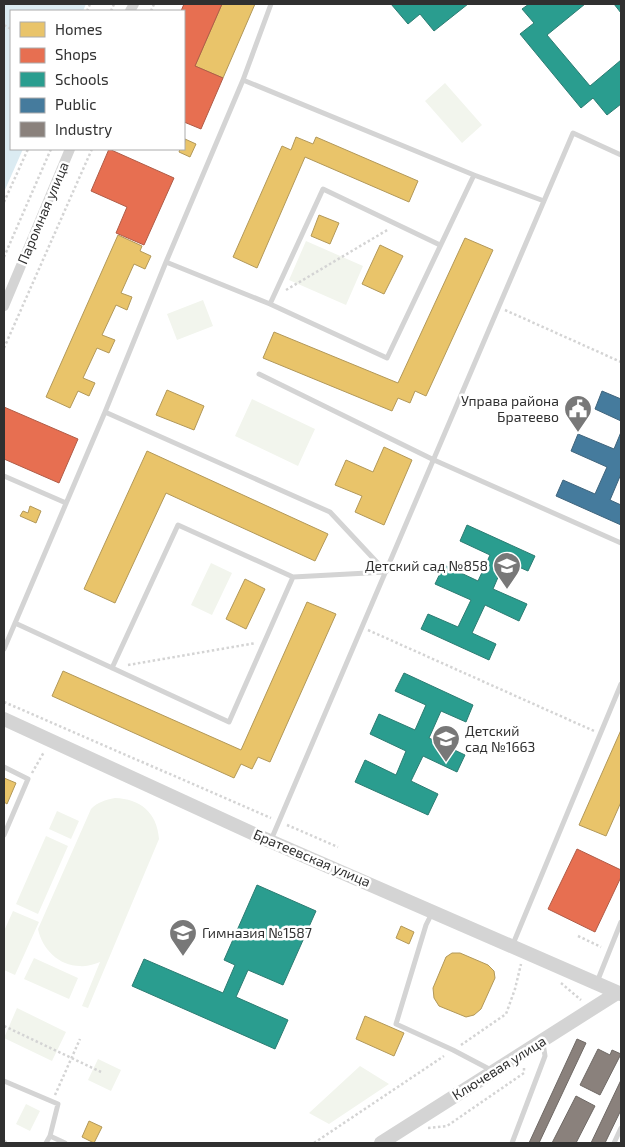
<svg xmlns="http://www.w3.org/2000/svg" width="625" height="1147" viewBox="0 0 625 1147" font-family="'Exo 2',sans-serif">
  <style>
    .green { fill: #f2f5ed }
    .water { fill: #dbebf2 }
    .homes { fill: #e9c46a; stroke: #b29859 }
    .shops { fill: #e76f51; stroke: #b05c47 }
    .schools { fill: #2a9d8f; stroke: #2c7c72 }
    .public { fill: #457b9d; stroke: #3f647c }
    .industry { fill: #8a817c; stroke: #6f6965 }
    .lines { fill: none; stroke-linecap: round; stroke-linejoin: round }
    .path { stroke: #d4d4d4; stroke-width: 2.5; stroke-dasharray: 2.5 2.5; stroke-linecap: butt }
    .service { stroke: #d4d4d4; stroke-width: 5 }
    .minor { stroke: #d4d4d4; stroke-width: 10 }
    .tertiary { stroke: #d4d4d4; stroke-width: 14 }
    .labels { text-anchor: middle; stroke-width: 5; stroke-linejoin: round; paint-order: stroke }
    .street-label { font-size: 14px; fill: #303030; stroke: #fff }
    .poi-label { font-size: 14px; fill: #303030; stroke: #fff; text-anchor: end }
  </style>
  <rect width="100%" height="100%" fill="#fff"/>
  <path class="green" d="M445 83 482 125 462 143 425 101Z
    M306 241 363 266 346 305 289 280Z
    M203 300 213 326 177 340 167 314Z
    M252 399 315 429 298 466 235 436Z
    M211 563 232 573 212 615 191 605Z
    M115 798C140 799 157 812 159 839L88 1008 82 1006 100 962C94 964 87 967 80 966 59 966 42 949 38 929L91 809C98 802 105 800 115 798Z
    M57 811 79 821 71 839 49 829Z
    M46 836 68 846 38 914 16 904Z
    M13 911 39 922 15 975 4 970V931Z
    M34 958 78 978 69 999 24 979Z
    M17 1008 66 1032 52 1061 4 1038Z
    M98 1059 121 1070 111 1091 88 1080Z
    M360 1066 389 1084 329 1124 309 1113Z
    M26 1104 40 1111 30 1131 16 1124Z"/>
  <path class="water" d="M5 4H86L83 11H11V149H23L4 192V6Z"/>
  <path class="homes" d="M222 4H255L223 78 195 66Z
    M296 137 313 144 316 137 418 181 409 202 305 157 257 268 233 257 282 146 291 150Z
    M185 139 196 144 190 157 179 152 180 149H184Z
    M319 215 339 223 330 244 311 236Z
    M118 235 142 246 140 251 151 256 145 269 134 264 121 293 132 297 127 310 116 305 102 335 115 340 109 353 97 348 83 378 95 383 89 396 78 391 70 408 46 397Z
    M465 238 493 250 426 396 415 391 410 403 398 398 392 411 263 358 274 332 398 383Z
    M380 245 403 256 384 294 362 284Z
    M167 390 204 406 194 430 156 415Z
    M384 447 412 460 384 525 355 512 362 496 335 485 346 460 373 472Z
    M147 451 328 534 315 561 166 493 115 603 84 589Z
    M30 506 41 511 36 523 20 516 23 511 28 513Z
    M245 579 265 589 246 629 226 619Z
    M307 602 336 614 270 762 258 757 252 769 241 764 234 778 52 696 63 671 241 750Z
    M621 730V802L606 836 579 825Z
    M4 778 16 783 7 804 4 802Z
    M401 926 414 932 409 944 396 938Z
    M452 953H460L488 965 494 971 495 978 481 1009 474 1015 466 1017 439 1006 434 998 433 988 446 957Z
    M365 1016 404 1033 394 1056 356 1039Z
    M89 1121 102 1127 94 1143 82 1137Z"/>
  <path class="shops" d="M184 4H222L195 66 223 78 201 129 184 122V11H181Z
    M109 149 174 178 144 245 116 233 127 207 91 191Z
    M4 407 78 439 59 483 4 459Z
    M577 849 621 870V877L595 932 548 909Z"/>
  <path class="schools" d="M391 4H468L434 31 420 14 408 24Z
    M529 4H585L547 35 590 86 621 60V104L607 115 593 98 581 108 520 34 534 23 522 9Z
    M614 4H621V13Z
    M467 525 535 556 528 571 505 561 493 589 527 604 519 621 485 605 472 633 496 644 489 660 421 629 428 614 458 627 471 600 435 584 444 565 478 581 490 555 460 541Z
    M404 673 473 705 466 722 441 711 429 738 465 755 457 772 423 756 411 781 438 794 428 815 355 782 365 760 396 775 406 751 370 734 379 714 415 730 426 705 395 691Z
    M257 885 316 911 283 985 248 970 236 997 288 1020 275 1049 132 986 144 959 223 993 235 965 224 960Z"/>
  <path class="public" d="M602 391 621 399V421L595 409Z
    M621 432V474L610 500 621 505V525L556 496 563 480 595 494 607 467 571 451 578 434 614 449Z"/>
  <path class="industry" d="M577 1039 586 1043 539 1143H529Z
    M598 1049 610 1055 612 1050 621 1054 600 1095 580 1085Z
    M621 1080V1110L605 1143H591Z
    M576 1096 595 1106 576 1143H552Z"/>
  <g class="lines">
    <path class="path" d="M87 11 90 4
      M111 11 114 4
      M151 11 154 4
      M4 25 11 29
      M4 202 28 149
      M4 257 51 149
      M286 290 389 229
      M505 310 621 362
      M4 348 92 149
      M368 630 594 731
      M128 665 256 643
      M4 702 271 818
      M32 773 44 752
      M287 825 338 847
      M578 936 601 947
      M561 983 581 1000
      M4 1026 101 1072
      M461 1045 506 1014 515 989 521 964
      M55 1095 80 1039
      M428 1128 447 1126 524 1073V1068L526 1067
      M314 1143 444 1056"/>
    <path class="service" d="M243 80 271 4
      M440 245 323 189 270 304 387 358 474 175
      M166 262 270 304
      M259 374 434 460 621 543
      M105 412 330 512 386 572 293 577
      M4 476 66 503
      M15 623 229 722 293 577 178 525 112 668
      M4 649 105 412 166 262 243 80 474 175 544 201
      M4 767 28 779 4 835
      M271 840 573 133 621 155
      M432 913 426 925 396 1024 453 1050 491 1070
      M513 944 621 684
      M597 982 621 922
      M4 1081 58 1104 50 1136
      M4 1142 5 1143
      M46 1143 50 1136 65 1143
      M512 1143 545 1056 543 1043
      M614 1143 621 1128"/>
    <path class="minor" d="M130 11 134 4
      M4 306 70 149"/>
    <path class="tertiary" d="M4 719 254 834 621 994
      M381 1143 617 993"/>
  </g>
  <defs>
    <symbol id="civic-pin" viewBox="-11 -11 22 30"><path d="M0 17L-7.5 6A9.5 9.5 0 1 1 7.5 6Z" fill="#787878" stroke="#fff"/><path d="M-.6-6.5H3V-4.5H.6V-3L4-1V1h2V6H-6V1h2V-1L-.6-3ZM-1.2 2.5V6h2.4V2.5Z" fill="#fff"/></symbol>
    <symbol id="school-pin" viewBox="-11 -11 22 30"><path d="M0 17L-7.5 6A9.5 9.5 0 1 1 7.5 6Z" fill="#787878" stroke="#fff"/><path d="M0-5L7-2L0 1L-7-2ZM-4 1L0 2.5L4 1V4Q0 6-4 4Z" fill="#fff"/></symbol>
  </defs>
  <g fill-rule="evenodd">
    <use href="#civic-pin" x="562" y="393" width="32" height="43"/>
    <use href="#school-pin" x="491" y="550" width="32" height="43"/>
    <use href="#school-pin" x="430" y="723" width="32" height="43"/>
    <use href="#school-pin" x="167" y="917" width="32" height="43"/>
  </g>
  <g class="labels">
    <g class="street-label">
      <text transform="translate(43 213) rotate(-67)" y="5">Паромная улица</text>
      <text transform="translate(312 858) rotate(23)" y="5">Братеевская улица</text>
      <text transform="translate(499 1068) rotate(-32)" y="5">Ключевая улица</text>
    </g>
    <g class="poi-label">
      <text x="559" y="406">Управа района<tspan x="559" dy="16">Братеево</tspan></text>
      <text x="488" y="571">Детский сад №858</text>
      <text x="465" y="736" text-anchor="start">Детский<tspan x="465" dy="16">сад №1663</tspan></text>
      <text x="202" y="938" text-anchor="start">Гимназия №1587</text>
    </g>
  </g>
  <rect width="625" height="1147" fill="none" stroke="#303030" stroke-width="10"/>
  <rect x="10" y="10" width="175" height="140" fill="#ffffff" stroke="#acacac"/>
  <rect x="20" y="22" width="25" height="15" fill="#e9c46a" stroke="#acacac"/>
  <text x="55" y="35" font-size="15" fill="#303030">Homes</text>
  <rect x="20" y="48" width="25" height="15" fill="#e76f51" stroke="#acacac"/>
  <text x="55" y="60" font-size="15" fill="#303030">Shops</text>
  <rect x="20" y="72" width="25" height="15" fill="#2a9d8f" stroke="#acacac"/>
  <text x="55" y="85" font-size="15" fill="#303030">Schools</text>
  <rect x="20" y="98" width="25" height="15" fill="#457b9d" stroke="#acacac"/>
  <text x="55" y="110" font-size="15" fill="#303030">Public</text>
  <rect x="20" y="122" width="25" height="15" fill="#8a817c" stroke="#acacac"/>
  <text x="55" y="135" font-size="15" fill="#303030">Industry</text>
</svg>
